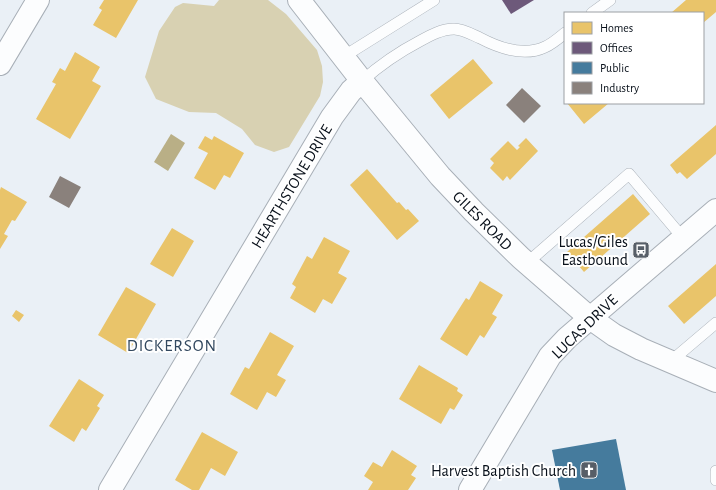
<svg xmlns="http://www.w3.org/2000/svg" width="716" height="490" viewBox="0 0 716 490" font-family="'Alegreya Sans',sans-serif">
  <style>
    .forest { fill: #d8d1b2 }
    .water { fill: #b9af86 }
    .homes { fill: #e9c46a }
    .offices { fill: #6d597a }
    .public { fill: #457b9d }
    .industry { fill: #8a817c }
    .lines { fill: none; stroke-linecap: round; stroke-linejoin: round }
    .service-casing { stroke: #a8afb7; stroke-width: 12 }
    .minor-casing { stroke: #a8afb7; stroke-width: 24 }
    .tertiary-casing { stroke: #a8afb7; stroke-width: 24 }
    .service { stroke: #fcfdfe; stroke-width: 11 }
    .minor { stroke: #fcfdfe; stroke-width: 22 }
    .tertiary { stroke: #fcfdfe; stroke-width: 22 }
    .labels { text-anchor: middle; stroke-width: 4; stroke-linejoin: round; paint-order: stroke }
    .street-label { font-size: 16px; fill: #08101a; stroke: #fff }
    .poi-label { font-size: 16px; fill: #08101a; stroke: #fff; text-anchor: end }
    .neighbourhood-label { font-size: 17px; letter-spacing: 1px; fill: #32485f; stroke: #fff }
  </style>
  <rect width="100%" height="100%" fill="#eaf0f6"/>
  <path class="forest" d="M219 0H268L286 14 317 50 322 66 323 82 320 96 289 147 274 152 255 145 242 129 216 113 189 112 156 99 145 77 159 31 175 7 183 3 214 6Z"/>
  <path class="water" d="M171 134 185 143 168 171 154 162Z"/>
  <path class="homes" d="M104 0H138L116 38 93 25 102 10 99 8Z
    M686 0H716V12L703 23V13H671Z
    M75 52 100 67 92 81 101 86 70 139 36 119 56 84 52 82 60 68 65 71Z
    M473 59 493 83 449 119 430 95Z
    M567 103H609L584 124Z
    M716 125V154L687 179 680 172 677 174 670 165Z
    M205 136 212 140 214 136 244 153 230 178 224 175 215 190 194 178 208 153 198 148Z
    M526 138 538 151 510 180 507 176 503 181 490 168 494 163 490 159 508 141 517 150 520 147 518 146Z
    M367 169 397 203 399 202 406 210 408 209 419 221 397 240 350 185Z
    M1 187 27 202 15 221 12 220 4 234 8 236 0 249V190Z
    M633 194 650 214 584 272 567 252Z
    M172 228 194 241 173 277 150 264Z
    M324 237 350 251 338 273 347 278 332 304 323 299 315 313 290 298 296 287 292 284 307 256 312 259Z
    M716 264V296L684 324 668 306Z
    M480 281 503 295 492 314 497 317 484 338 480 335 467 356 440 339 466 298 469 300Z
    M126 287 156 304 128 353 98 335Z
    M16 310 24 315 19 322 12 316Z
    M270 332 294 346 277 375 286 380 276 397 267 392 257 410 230 394 245 367 249 369Z
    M419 365 458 388 457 391 463 395 454 410 450 408 441 424 399 399Z
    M79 379 104 395 97 406 100 408 86 431 82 428 74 442 49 426Z
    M202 432 238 452 225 476 211 468 199 490H192L175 480Z
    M392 450 417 466 411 475 416 478 408 490H368L373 482 364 476 373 462 382 467Z"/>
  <path class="offices" d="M502 0H534L511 14Z"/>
  <path class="public" d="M616 439 626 490H560L552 450Z"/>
  <path class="industry" d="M522 88 541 106 524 123 506 105Z
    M60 176 81 187 69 208 49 197Z"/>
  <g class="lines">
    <defs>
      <path id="service" d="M592 13 610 0
        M343 57 434 0
        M362 81C380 65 399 52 420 41 431 35 442 29 454 29 463 29 473 35 480 38 499 48 524 57 545 47 552 44 559 38 565 33
        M527 263 629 174 683 238
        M670 362 716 323
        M716 471V480"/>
      <path id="minor" d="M0 64 38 0
        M110 490 332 117 351 91 362 81
        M470 490 550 356 567 338 716 210"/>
      <path id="tertiary" d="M299 0 362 81 440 176 474 212 521 258 590 318 614 335 641 349 716 381"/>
    </defs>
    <use href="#service" class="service-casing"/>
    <use href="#minor" class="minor-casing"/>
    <use href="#tertiary" class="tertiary-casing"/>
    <use href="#service" class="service"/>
    <use href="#minor" class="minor"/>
    <use href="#tertiary" class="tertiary"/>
  </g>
  <defs>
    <symbol id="bus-square" viewBox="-11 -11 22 22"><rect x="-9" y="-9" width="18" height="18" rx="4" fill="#575e67" stroke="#fff"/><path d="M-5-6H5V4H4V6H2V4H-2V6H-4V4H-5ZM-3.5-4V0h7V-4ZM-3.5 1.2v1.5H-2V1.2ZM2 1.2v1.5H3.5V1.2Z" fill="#fff"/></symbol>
    <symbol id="church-square" viewBox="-11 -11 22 22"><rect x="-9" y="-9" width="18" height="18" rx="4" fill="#575e67" stroke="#fff"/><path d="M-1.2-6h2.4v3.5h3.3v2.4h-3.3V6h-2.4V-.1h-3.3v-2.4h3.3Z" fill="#fff"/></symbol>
  </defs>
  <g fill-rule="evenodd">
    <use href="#bus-square" x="631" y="240" width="20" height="20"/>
    <use href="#church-square" x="579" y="460" width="20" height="20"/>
  </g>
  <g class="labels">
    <g class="street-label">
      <text transform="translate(291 186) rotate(-59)" y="6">HEARTHSTONE DRIVE</text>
      <text transform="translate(483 220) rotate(45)" y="6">GILES ROAD</text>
      <text transform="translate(584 326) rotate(-44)" y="6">LUCAS DRIVE</text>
    </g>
    <g class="poi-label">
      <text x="628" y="247">Lucas/Giles<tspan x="628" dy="18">Eastbound</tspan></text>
      <text x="576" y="476">Harvest Baptish Church</text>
    </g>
    <g class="neighbourhood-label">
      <text x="172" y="351">DICKERSON</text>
    </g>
  </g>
  <rect x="564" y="12" width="140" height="92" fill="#ffffff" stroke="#9c9fa3"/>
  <rect x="572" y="22" width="20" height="12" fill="#e9c46a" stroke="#9c9fa3"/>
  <text x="600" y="32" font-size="12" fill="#08101a">Homes</text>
  <rect x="572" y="42" width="20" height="12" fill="#6d597a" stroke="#9c9fa3"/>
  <text x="600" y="52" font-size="12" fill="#08101a">Offices</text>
  <rect x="572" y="62" width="20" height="12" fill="#457b9d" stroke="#9c9fa3"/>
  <text x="600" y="72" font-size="12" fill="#08101a">Public</text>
  <rect x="572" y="82" width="20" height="12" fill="#8a817c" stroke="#9c9fa3"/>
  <text x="600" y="92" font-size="12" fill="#08101a">Industry</text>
</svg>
